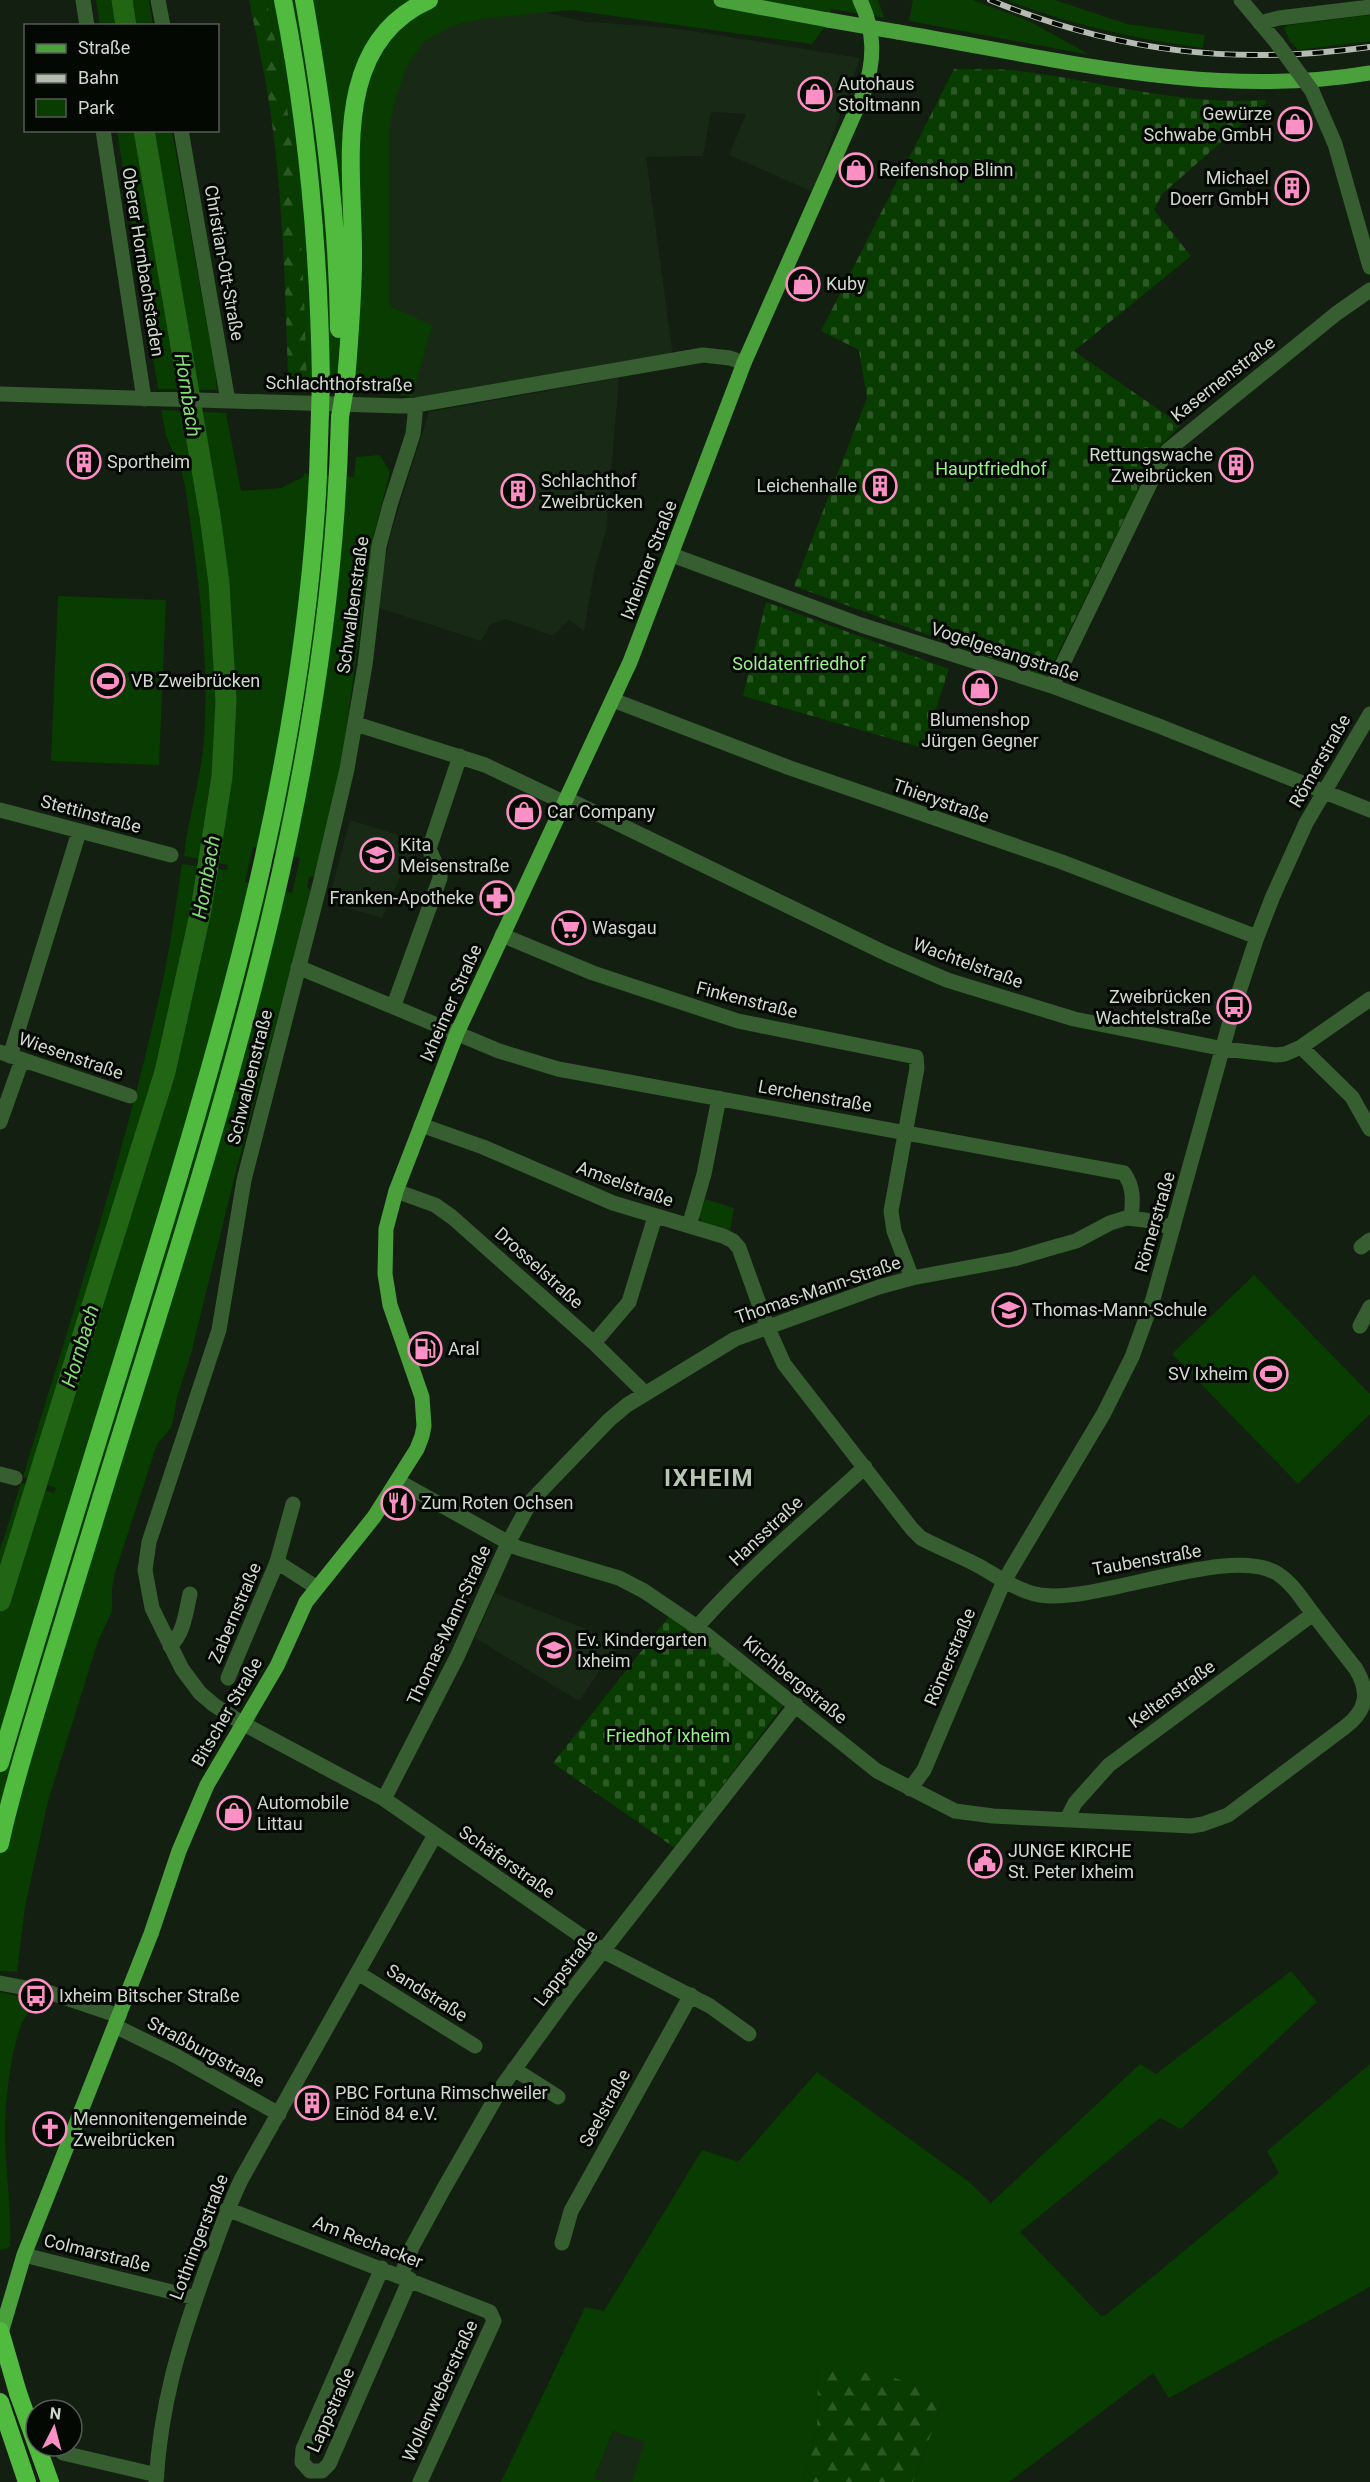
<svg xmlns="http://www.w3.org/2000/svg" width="1370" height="2482" viewBox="0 0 1370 2482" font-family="Roboto,sans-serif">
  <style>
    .built { fill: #182916 }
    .green { fill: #083c00; fill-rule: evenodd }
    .forest { fill: url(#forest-firs) }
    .cemetery { fill: url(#cemetery-stones) }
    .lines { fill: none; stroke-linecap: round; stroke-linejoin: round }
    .river { stroke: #226515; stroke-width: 21 }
    .minor { stroke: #365e30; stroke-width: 15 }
    .major { stroke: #4aa03b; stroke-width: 15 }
    .highway { stroke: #50bb3e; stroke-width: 18 }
    .rail-casing { stroke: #b4bcb2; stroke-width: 6 }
    .rail { stroke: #040803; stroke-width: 4; stroke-dasharray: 11; stroke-linecap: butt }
    .minor-bridge { stroke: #365e30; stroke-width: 15 }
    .major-bridge { stroke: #4aa03b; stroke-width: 15 }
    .highway-bridge { stroke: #50bb3e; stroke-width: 18 }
    .labels { text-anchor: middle; stroke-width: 6; stroke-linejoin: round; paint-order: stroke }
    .poi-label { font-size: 18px; fill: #d1d9cf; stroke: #040803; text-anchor: start }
    .street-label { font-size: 18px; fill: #d1d9cf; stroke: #040803 }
    .park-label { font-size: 18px; fill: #9af28c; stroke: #040803 }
    .water-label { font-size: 20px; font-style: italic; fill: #86dd78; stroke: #040803 }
    .district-label { font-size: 24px; font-weight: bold; letter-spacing: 1.5px; fill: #b6c6b3; stroke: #040803 }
  </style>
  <defs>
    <pattern id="forest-firs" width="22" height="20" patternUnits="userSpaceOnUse" patternTransform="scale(1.5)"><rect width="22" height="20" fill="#083c00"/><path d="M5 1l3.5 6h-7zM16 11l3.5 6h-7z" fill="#2b5824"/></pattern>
    <pattern id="cemetery-stones" width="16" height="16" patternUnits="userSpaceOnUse" patternTransform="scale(1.5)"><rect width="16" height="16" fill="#083c00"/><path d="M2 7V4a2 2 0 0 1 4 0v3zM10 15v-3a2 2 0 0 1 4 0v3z" fill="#2b5824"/></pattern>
  </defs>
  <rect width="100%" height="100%" fill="#131f11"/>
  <path class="built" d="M536 10 581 21 680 29 860 58 813 192 729 155 746 114 711 112 703 156 646 157 673 356 420 398 373 390 376 103 440 18Z
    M619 378 606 532 595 567 584 631 569 620 553 636 506 619 490 625 481 641 376 607 390 536 429 412Z
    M350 820 418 841 408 871 403 870 382 918 328 902Z
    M495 1593 619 1642 579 1701 475 1638Z
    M613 2431 646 2442 632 2482H604L594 2478Z"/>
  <path class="green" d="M96 0H149L153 25H100Z
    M266 0H878L884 18 831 9 827 29H823L812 44 571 10 487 18 454 25 423 42 407 66 396 96 389 129V306L432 325 412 397 359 389V383L306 380C303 254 297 123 266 0Z
    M913 0H973L1031 22 1090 55 909 21Z
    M1007 0H1055L1127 24 1205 35 1203 48C1136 39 1070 25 1007 0Z
    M1370 15V41L1298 50 1289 40 1284 28 1289 25Z
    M117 131H172L215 369 217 390 158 389Z
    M161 410 226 413 241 491 281 488 303 477 304 473 354 477 356 457 380 455 390 472 374 534 342 759 315 876 309 877 307 887 312 891 237 1167 191 1354 177 1397 174 1416 171 1428 157 1444 115 1573 112 1589V1611L98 1641 48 1801 25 1907 17 1972 0 1971V1550L21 1483 54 1493 56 1488 23 1477C70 1320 122 1163 158 1002 169 957 175 910 182 864L227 870 228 865 184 856C188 817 201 779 204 740 210 654 197 570 185 486L182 473 166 436ZM253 847 300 858 292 893 245 882Z
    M58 596 166 600 159 765 51 761Z
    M705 1199 734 1208 730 1231 703 1224 699 1216Z
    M1254 1275 1370 1394V1414L1298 1484 1172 1354Z
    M1291 1971 1317 2002 1181 2129 1160 2118 1020 2232 1101 2316 1106 2315 1279 2173 1267 2151 1370 2064V2287L1169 2398 1153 2373 1009 2482H913L945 2397 818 2366 817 2428 802 2482H632L645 2442 613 2431 594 2478 604 2482H501L585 2307 604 2311 702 2150 738 2162 817 2072 968 2181 991 2203 1140 2064 1156 2074Z
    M0 1992 34 2000C32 2011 23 2017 20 2028 12 2052 8 2081 6 2106 2 2153 12 2199 10 2246L6 2249 0 2250Z"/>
  <path class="forest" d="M249 0H266C298 127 304 262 307 393L291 390 288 379C285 283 283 185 267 90 262 60 255 30 249 0Z
    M818 2366 890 2376 945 2397 913 2482H802L817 2428Z"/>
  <path class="cemetery" d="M954 69C975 70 998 68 1019 71 1102 81 1181 106 1265 100L1266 103 1162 194 1154 210 1191 256 1074 351 1181 425 1160 446 1046 678 794 586 867 398 859 350 821 331Z
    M766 602 949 669 923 748 743 696Z
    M670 1615 785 1703 675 1848 553 1763Z"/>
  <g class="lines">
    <path class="river" d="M122 0 126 26
      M0 1601 165 1072 201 910 222 777 226 701 219 583 210 516 144 130"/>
    <path class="minor" d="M83 0 87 26
      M158 0 163 26
      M1241 0 1277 43
      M1260 23 1279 18 1370 7
      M1312 91 1335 144 1370 267
      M103 130 144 399
      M181 130 228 401
      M0 394 401 406 416 405 703 355 730 358 744 363
      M416 405 413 434 390 505 379 546 365 665 347 769 320 884 244 1180 219 1330 149 1542 145 1570 152 1608 182 1669 200 1693 214 1705 242 1723 384 1799 603 1951 710 2006 749 2034
      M672 555 861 625 1052 686 1159 726 1370 810
      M1052 686 1160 463 1168 450 1337 313 1370 290
      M613 700 790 768 1062 862 1257 937
      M356 724 485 765 565 803
      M567 799 887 954 947 980 1074 1019 1224 1049 1276 1055 1285 1054 1301 1047 1370 999
      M0 810 171 855
      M502 935 593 973 738 1021 916 1057 917 1068 891 1211 894 1231 912 1278
      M298 967 499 1051 558 1069 1124 1173C1134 1187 1133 1201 1131 1218
      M394 1005 440 878V873L429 849 460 756
      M1301 1047 1352 1097 1370 1129
      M0 1052 130 1096
      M10 1056 79 832
      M0 1122 22 1060
      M396 1191 435 1205 452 1217 594 1343 645 1393
      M689 1226 704 1174 719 1098
      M1361 1247 1370 1240
      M1360 1326 1370 1307
      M594 1343 629 1302 655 1217
      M0 1474 15 1478
      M398 1481 518 1548 619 1578 644 1591 697 1627 877 1771 955 1811 993 1816 1191 1826 1203 1824 1228 1815 1345 1727C1367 1710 1370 1693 1356 1669 1341 1650 1326 1631 1311 1611 1301 1598 1292 1583 1278 1574 1232 1543 1099 1604 1040 1595 1018 1591 998 1577 979 1566 960 1556 940 1548 921 1538L912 1529 784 1364 767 1326 739 1248 733 1241 723 1236 613 1203 483 1147 421 1125
      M277 1562 316 1587
      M697 1627C748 1569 808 1519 865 1467
      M170 1646C184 1634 186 1611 190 1594
      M228 1678 277 1562 293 1504
      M910 1789 924 1770 1004 1581 1104 1413 1132 1357 1153 1299 1234 1007 1257 937 1273 896 1306 823 1370 714
      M384 1799 457 1657 508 1543 531 1501 609 1420 627 1405 735 1339 879 1287 912 1278 1014 1259 1051 1248 1076 1241 1110 1223 1126 1218 1145 1220 1173 1228
      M1067 1819 1075 1803 1109 1765 1313 1614
      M358 1973 475 2046
      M0 1983 48 1992 119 2016
      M115 2026 176 2056 279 2114
      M514 2069 558 2097
      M227 2209 490 2312 494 2321 420 2482
      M562 2243 571 2211 691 1995
      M24 2255 196 2298
      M382 2268 303 2449 302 2462 310 2471H322L329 2464 410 2279
      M401 2276 412 2247 443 2190 503 2085 569 1994 796 1705
      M63 2453 157 2475
      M156 2482C161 2403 179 2345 205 2272 217 2240 227 2208 242 2178L435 1835"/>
    <path class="major" d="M721 0 828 20
      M898 32C1053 58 1213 100 1370 73
      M0 2336 24 2255 151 1934 179 1851 207 1785 277 1666 306 1602 374 1517 417 1449 422 1436 424 1426 422 1397 390 1305 385 1274 386 1229 396 1191 457 1033 630 662 744 363 864 92C875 60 875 31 860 0"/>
    <path class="highway" d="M283 0C308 126 319 253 321 381
      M304 0C323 108 338 218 339 329
      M346 382C349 341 353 299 353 258 354 170 328 45 429 0
      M0 1763C50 1592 104 1422 156 1251 234 997 305 742 318 475
      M0 1844C10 1796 25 1749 39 1702 60 1631 82 1560 104 1489 213 1136 332 790 340 417
      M18 2393 50 2482
      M0 2402 27 2482"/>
    <defs>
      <path id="rail" d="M990 0C1117 52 1234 66 1370 47"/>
    </defs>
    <use href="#rail" class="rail-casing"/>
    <use href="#rail" class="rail"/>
    <path class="minor-bridge" d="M1277 43 1312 91"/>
    <path class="major-bridge" d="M828 20 898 32"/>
    <path class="highway-bridge" d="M340 417 346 382
      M318 475 321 381
      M0 2331 18 2393"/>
  </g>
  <defs>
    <symbol id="shop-ring" viewBox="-11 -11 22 22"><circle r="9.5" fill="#040803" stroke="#fc8fc3" stroke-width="1.5"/><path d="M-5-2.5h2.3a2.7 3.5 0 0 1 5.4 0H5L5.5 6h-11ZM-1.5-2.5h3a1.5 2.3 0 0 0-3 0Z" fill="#fc8fc3"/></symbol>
    <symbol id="building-ring" viewBox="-11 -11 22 22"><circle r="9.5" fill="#040803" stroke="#fc8fc3" stroke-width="1.5"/><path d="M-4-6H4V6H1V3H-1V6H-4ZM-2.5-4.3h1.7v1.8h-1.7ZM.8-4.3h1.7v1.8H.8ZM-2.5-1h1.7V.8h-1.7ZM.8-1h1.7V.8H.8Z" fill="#fc8fc3"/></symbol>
    <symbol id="stadium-ring" viewBox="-11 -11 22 22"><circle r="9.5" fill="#040803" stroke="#fc8fc3" stroke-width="1.5"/><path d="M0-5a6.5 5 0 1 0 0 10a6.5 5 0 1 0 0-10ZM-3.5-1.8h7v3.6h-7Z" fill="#fc8fc3"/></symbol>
    <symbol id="school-ring" viewBox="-11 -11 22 22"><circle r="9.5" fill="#040803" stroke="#fc8fc3" stroke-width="1.5"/><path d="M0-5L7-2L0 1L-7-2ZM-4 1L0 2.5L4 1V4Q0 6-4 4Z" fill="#fc8fc3"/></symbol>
    <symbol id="pharmacy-ring" viewBox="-11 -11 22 22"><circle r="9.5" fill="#040803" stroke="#fc8fc3" stroke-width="1.5"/><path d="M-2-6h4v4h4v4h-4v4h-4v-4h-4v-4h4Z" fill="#fc8fc3"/></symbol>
    <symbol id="supermarket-ring" viewBox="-11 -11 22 22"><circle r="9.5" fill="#040803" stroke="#fc8fc3" stroke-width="1.5"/><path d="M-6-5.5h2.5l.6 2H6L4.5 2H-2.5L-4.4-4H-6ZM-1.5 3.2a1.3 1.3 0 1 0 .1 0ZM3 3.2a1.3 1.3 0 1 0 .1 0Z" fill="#fc8fc3"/></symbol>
    <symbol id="bus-ring" viewBox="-11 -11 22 22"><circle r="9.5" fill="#040803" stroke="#fc8fc3" stroke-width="1.5"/><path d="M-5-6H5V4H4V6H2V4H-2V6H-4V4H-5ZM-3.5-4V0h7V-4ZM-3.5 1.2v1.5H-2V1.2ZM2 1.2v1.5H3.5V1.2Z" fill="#fc8fc3"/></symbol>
    <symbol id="fuel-ring" viewBox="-11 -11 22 22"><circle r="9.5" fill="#040803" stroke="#fc8fc3" stroke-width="1.5"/><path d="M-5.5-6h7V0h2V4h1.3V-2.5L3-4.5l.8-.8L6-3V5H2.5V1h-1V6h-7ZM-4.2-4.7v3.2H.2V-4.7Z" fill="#fc8fc3"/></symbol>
    <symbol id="restaurant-ring" viewBox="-11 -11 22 22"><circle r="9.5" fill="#040803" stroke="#fc8fc3" stroke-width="1.5"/><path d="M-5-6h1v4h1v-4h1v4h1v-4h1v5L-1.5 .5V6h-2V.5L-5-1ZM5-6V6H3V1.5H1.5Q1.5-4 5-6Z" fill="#fc8fc3"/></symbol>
    <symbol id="civic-ring" viewBox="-11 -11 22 22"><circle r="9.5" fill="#040803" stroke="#fc8fc3" stroke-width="1.5"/><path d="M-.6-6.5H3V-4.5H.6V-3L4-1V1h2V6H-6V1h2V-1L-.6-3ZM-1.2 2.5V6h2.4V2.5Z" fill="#fc8fc3"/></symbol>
    <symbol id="church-ring" viewBox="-11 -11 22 22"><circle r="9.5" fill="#040803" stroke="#fc8fc3" stroke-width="1.5"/><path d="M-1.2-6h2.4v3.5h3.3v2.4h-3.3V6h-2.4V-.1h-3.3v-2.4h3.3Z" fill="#fc8fc3"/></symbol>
  </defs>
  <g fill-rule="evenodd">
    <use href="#shop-ring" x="796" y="75" width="38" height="38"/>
    <use href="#shop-ring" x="1276" y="105" width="38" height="38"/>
    <use href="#shop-ring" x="837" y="151" width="38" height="38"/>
    <use href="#building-ring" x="1273" y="169" width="38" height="38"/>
    <use href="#shop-ring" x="784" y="265" width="38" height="38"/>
    <use href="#building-ring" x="65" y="443" width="38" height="38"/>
    <use href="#building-ring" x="1217" y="446" width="38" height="38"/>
    <use href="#building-ring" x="861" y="467" width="38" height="38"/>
    <use href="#building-ring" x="499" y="472" width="38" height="38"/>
    <use href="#stadium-ring" x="89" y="662" width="38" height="38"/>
    <use href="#shop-ring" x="961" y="669" width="38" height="38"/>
    <use href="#shop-ring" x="505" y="793" width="38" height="38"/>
    <use href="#school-ring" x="358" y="836" width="38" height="38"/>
    <use href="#pharmacy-ring" x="478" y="879" width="38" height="38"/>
    <use href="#supermarket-ring" x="550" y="909" width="38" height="38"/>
    <use href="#bus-ring" x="1215" y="988" width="38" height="38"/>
    <use href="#school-ring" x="990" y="1291" width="38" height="38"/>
    <use href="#fuel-ring" x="406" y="1330" width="38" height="38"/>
    <use href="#stadium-ring" x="1252" y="1355" width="38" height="38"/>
    <use href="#restaurant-ring" x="379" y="1484" width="38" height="38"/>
    <use href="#school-ring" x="535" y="1631" width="38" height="38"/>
    <use href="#shop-ring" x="215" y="1794" width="38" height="38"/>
    <use href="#civic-ring" x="966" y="1842" width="38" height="38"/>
    <use href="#bus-ring" x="17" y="1977" width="38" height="38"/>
    <use href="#building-ring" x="293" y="2084" width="38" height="38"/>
    <use href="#church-ring" x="31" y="2110" width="38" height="38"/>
  </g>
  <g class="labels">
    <g class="poi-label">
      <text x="838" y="90">Autohaus<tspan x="838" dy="21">Stoltmann</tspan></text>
      <text x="1272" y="120" text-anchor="end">Gewürze<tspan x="1272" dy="21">Schwabe GmbH</tspan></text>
      <text x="879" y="176">Reifenshop Blinn</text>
      <text x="1269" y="184" text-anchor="end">Michael<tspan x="1269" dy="21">Doerr GmbH</tspan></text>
      <text x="826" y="290">Kuby</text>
      <text x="1213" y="461" text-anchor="end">Rettungswache<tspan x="1213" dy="21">Zweibrücken</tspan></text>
      <text x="107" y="468">Sportheim</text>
      <text x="541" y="487">Schlachthof<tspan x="541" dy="21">Zweibrücken</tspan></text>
      <text x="857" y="492" text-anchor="end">Leichenhalle</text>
      <text x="131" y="687">VB Zweibrücken</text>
      <text x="980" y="726" text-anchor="middle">Blumenshop<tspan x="980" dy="21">Jürgen Gegner</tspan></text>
      <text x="547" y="818">Car Company</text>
      <text x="400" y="851">Kita<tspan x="400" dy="21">Meisenstraße</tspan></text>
      <text x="474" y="904" text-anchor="end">Franken-Apotheke</text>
      <text x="592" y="934">Wasgau</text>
      <text x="1211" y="1003" text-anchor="end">Zweibrücken<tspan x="1211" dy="21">Wachtelstraße</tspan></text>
      <text x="1032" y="1316">Thomas-Mann-Schule</text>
      <text x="448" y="1355">Aral</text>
      <text x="1248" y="1380" text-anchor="end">SV Ixheim</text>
      <text x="421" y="1509">Zum Roten Ochsen</text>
      <text x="577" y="1646">Ev. Kindergarten<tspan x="577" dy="21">Ixheim</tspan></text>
      <text x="257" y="1809">Automobile<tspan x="257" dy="21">Littau</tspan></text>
      <text x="1008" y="1857">JUNGE KIRCHE<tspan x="1008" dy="21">St. Peter Ixheim</tspan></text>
      <text x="59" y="2002">Ixheim Bitscher Straße</text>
      <text x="335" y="2099">PBC Fortuna Rimschweiler<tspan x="335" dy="21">Einöd 84 e.V.</tspan></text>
      <text x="73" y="2125">Mennonitengemeinde<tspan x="73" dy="21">Zweibrücken</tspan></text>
    </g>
    <g class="street-label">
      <text transform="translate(143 262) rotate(81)" y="6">Oberer Hornbachstaden</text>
      <text transform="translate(224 263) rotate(80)" y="6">Christian-Ott-Straße</text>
      <text transform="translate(1223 379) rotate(-38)" y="6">Kasernenstraße</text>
      <text transform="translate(339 384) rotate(1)" y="6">Schlachthofstraße</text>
      <text transform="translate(649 560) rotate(-69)" y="6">Ixheimer Straße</text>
      <text transform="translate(353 605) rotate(-82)" y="6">Schwalbenstraße</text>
      <text transform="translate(1005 652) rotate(18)" y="6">Vogelgesangstraße</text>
      <text transform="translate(1320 761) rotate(-60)" y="6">Römerstraße</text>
      <text transform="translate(941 801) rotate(19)" y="6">Thierystraße</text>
      <text transform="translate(91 814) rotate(15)" y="6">Stettinstraße</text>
      <text transform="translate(968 963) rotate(20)" y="6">Wachtelstraße</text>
      <text transform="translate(747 1000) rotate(14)" y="6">Finkenstraße</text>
      <text transform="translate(451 1003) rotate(-66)" y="6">Ixheimer Straße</text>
      <text transform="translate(71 1056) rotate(19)" y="6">Wiesenstraße</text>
      <text transform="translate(250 1077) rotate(-76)" y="6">Schwalbenstraße</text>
      <text transform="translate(815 1096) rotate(10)" y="6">Lerchenstraße</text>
      <text transform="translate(625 1184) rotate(20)" y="6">Amselstraße</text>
      <text transform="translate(1155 1222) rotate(-74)" y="6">Römerstraße</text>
      <text transform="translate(539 1268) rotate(42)" y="6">Drosselstraße</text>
      <text transform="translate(818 1290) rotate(-19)" y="6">Thomas-Mann-Straße</text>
      <text transform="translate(766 1531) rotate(-43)" y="6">Hansstraße</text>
      <text transform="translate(1147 1560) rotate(-10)" y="6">Taubenstraße</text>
      <text transform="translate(235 1613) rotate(-67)" y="6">Zabernstraße</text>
      <text transform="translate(449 1625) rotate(-65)" y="6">Thomas-Mann-Straße</text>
      <text transform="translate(950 1657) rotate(-67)" y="6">Römerstraße</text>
      <text transform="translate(795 1680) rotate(39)" y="6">Kirchbergstraße</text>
      <text transform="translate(1172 1694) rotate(-36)" y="6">Keltenstraße</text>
      <text transform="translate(227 1712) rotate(-60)" y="6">Bitscher Straße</text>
      <text transform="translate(507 1862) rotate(35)" y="6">Schäferstraße</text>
      <text transform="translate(566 1968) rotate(-52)" y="6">Lappstraße</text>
      <text transform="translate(427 1993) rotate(32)" y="6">Sandstraße</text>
      <text transform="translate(206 2052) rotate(28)" y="6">Straßburgstraße</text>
      <text transform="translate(605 2108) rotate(-61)" y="6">Seelstraße</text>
      <text transform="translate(199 2237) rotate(-69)" y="6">Lothringerstraße</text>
      <text transform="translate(368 2242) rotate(21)" y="6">Am Rechacker</text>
      <text transform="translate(97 2253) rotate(14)" y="6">Colmarstraße</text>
      <text transform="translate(440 2391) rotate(-65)" y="6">Wollenweberstraße</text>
      <text transform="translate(331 2410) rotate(-66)" y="6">Lappstraße</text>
    </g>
    <g class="park-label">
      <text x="991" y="475">Hauptfriedhof</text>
      <text x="799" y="670">Soldatenfriedhof</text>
      <text x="668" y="1742">Friedhof Ixheim</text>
    </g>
    <g class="water-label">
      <text transform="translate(188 395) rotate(81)" y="7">Hornbach</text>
      <text transform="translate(206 877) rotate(-80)" y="7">Hornbach</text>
      <text transform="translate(80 1346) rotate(-73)" y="7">Hornbach</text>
    </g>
    <g class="district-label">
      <text x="709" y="1486">IXHEIM</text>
    </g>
  </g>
  <rect x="24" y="24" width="195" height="108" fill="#040803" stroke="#565c55" stroke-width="1.5"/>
  <rect x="36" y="44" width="30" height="9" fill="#4aa03b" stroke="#565c55" stroke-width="1.5"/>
  <text x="78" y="54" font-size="18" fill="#d1d9cf">Straße</text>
  <rect x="36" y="74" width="30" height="9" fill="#b4bcb2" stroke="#565c55" stroke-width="1.5"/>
  <text x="78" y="84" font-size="18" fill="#d1d9cf">Bahn</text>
  <rect x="36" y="99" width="30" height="18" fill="#083c00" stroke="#565c55" stroke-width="1.5"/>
  <text x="78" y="114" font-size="18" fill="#d1d9cf">Park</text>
  <g transform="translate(54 2428) rotate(6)"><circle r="28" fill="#040803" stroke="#565c55" stroke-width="1.5"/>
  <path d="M0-4.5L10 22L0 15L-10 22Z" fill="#fc8fc3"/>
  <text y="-9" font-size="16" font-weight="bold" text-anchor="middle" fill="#d1d9cf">N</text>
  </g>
</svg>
